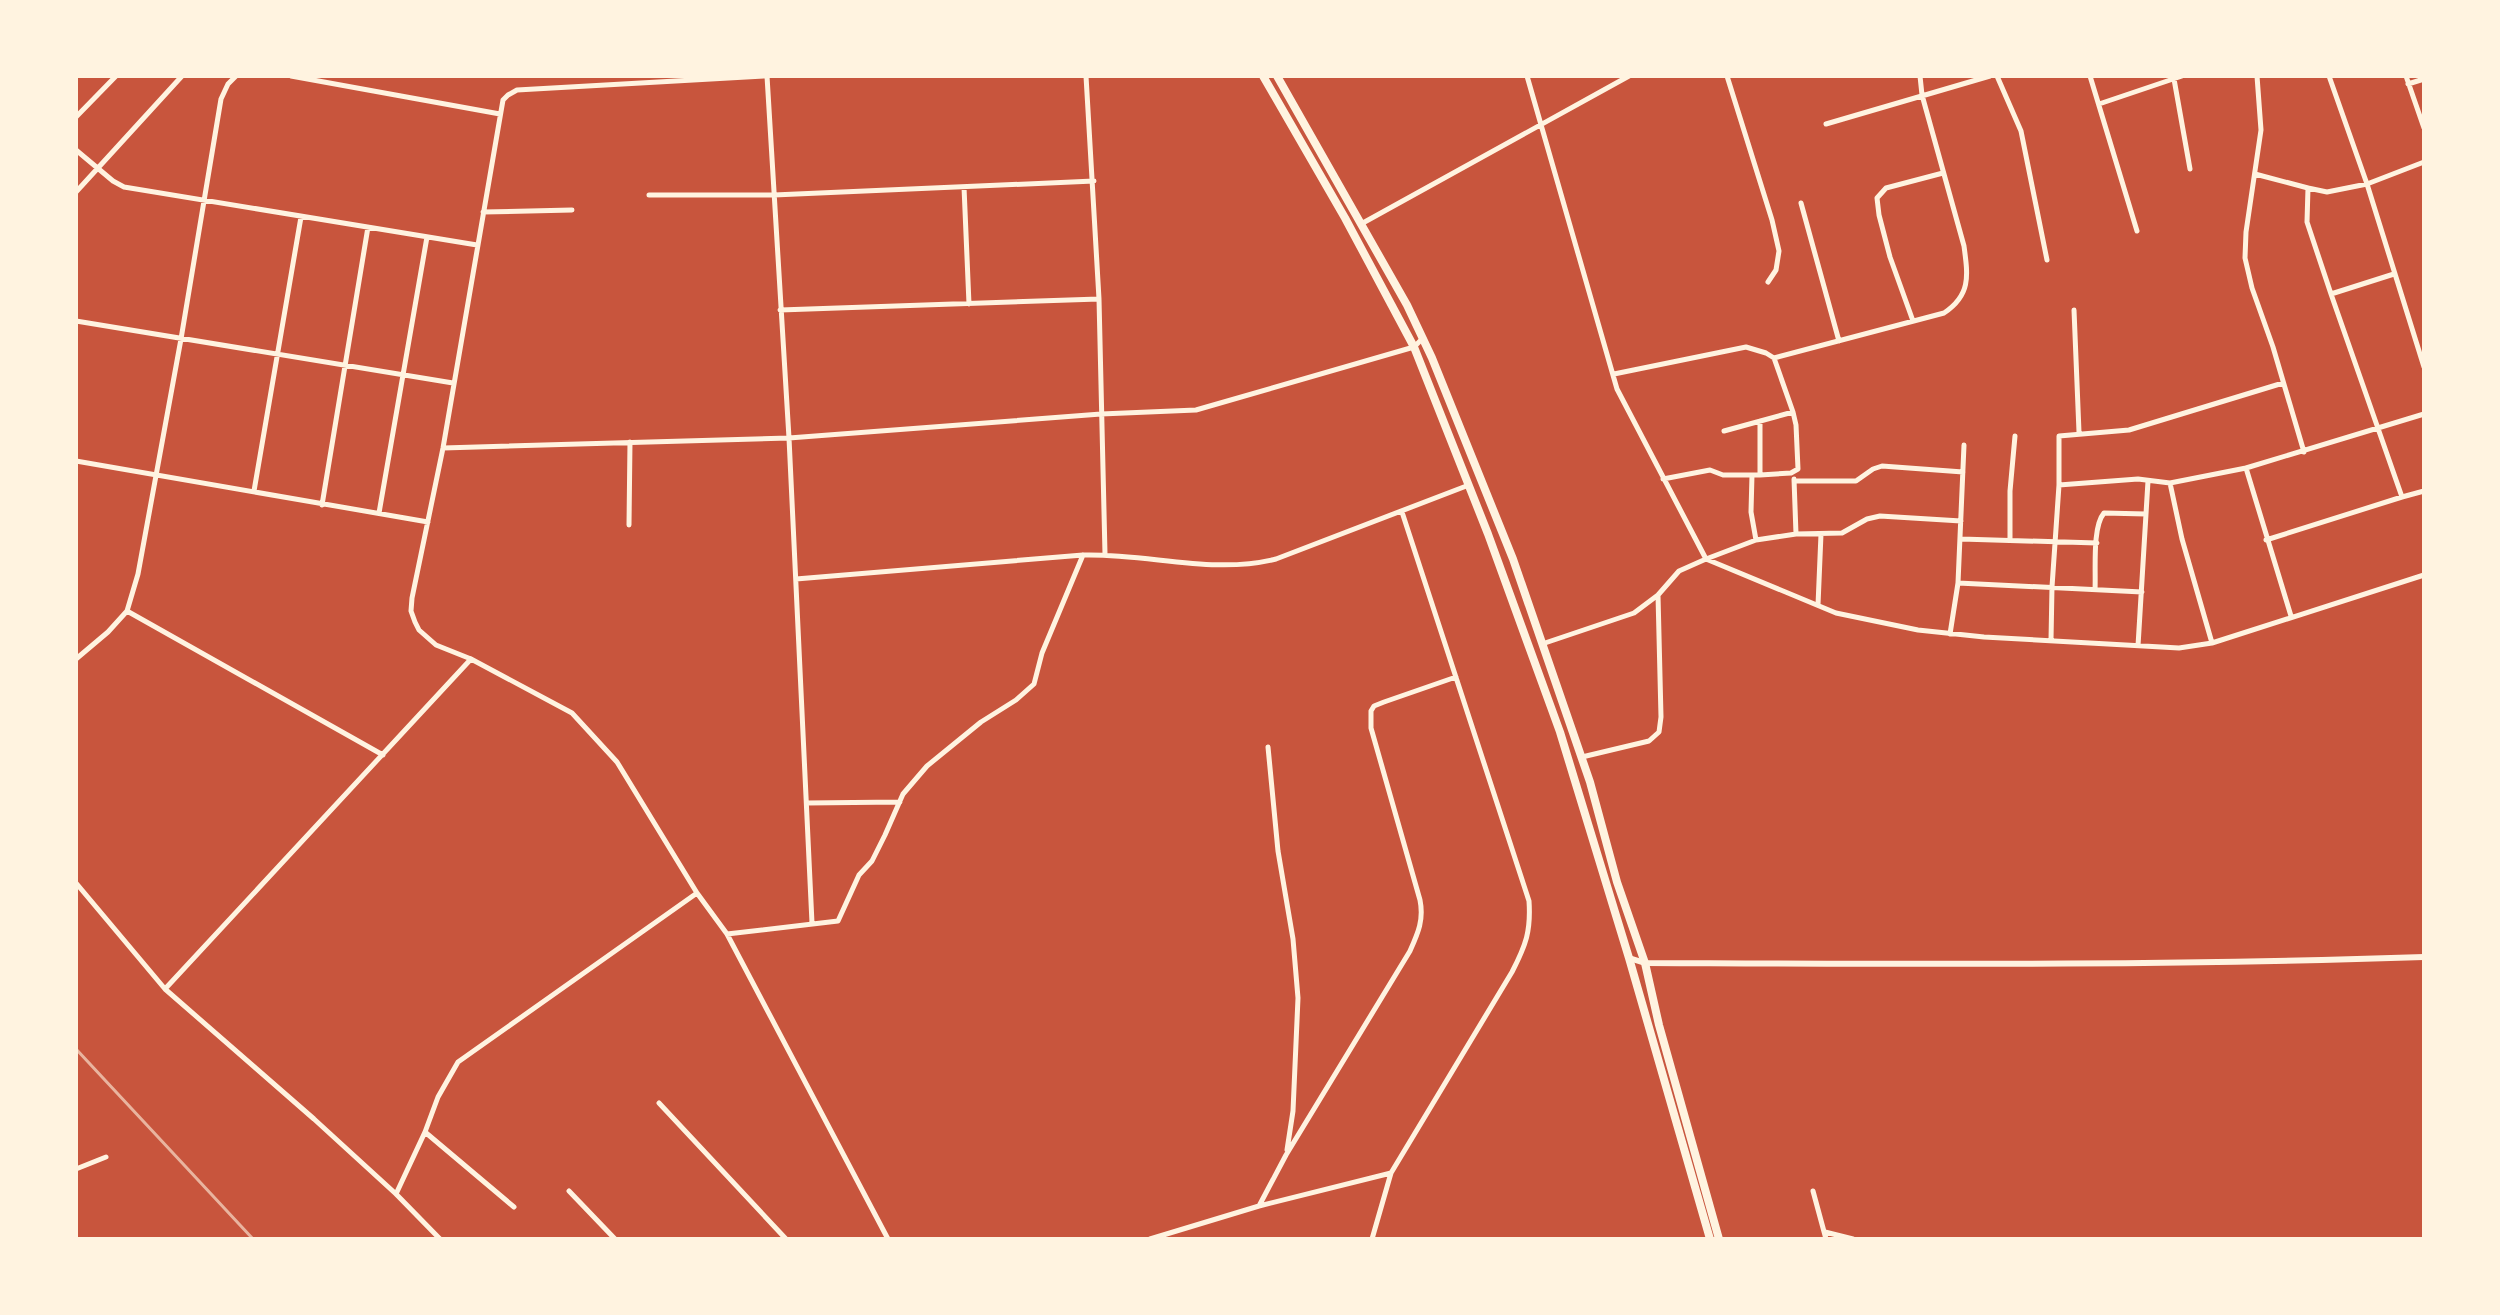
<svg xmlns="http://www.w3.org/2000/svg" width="2500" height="1315" viewBox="0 0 2500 1315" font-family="'Public Sans',sans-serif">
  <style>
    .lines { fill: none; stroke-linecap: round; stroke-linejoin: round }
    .minor { stroke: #fff3e0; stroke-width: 5 }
    .tertiary { stroke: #fff3e0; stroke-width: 6 }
    .primary { stroke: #fff3e0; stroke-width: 8 }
    .rail { stroke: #e9b49f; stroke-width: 3 }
  </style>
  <rect width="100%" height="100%" fill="#c8553d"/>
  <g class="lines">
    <path class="minor" d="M291 76 500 114
      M764 76 517 90 508 95 503 100 443 448 412 598 411 611 415 622 419 630 436 645 471 659 572 713 617 762 697 893 727 934 888 1239
      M767 76 789 438 812 923
      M1086 76 1099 299 1105 554
      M1527 76 1617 389 1706 559 1756 540 1796 534 1842 533 1867 519 1880 516 1961 521
      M1727 76 1772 220 1779 251 1776 270 1768 282
      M1997 76 2021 131 2047 260
      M2090 76 2137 231
      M2257 76 2261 130 2246 232 2245 258 2252 288 2273 347 2304 452
      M2329 76 2367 184 2424 367
      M2406 76 2424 128
      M2174 79 2190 169
      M2408 84 2424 79
      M2099 104 2182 76
      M76 117 116 76
      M1826 124 1990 76
      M76 150 113 181 124 187 477 245
      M2255 174 2308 188
      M964 187 969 304
      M76 192 182 76
      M649 195H774L1094 181
      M1801 203 1839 341
      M483 212 572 210
      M1361 224 1629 76
      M2394 274 2331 294 2402 497 2424 491
      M2331 294 2307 222 2308 188 2327 192 2367 184 2424 162
      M780 310 1099 299
      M2074 310 2079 432
      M76 321 453 383
      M1913 321 1890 257 1879 215 1877 198 1886 188 1943 173
      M1774 358 1944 313C1971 295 1968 276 1964 246L1922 95 1920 76
      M1614 374 1746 347 1766 353 1774 358 1793 412
      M443 448 789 438 1101 414 1196 410 1414 347 1423 338
      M76 461 428 522
      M2246 468 2291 616
      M1752 475 1751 512 1756 540
      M1760 475V421
      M1663 479 1710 470 1723 475H1760L1791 473 1798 469 1796 425 1793 412 1724 431
      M1794 479 1796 534
      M1794 481H1856L1873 469 1882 466 1963 472
      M2170 483 2182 539 2212 643
      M2059 485 2138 479 2170 483 2246 468 2424 414
      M254 491 301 217
      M322 505 368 227
      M379 513 427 237
      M629 525 630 442
      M1961 539 2097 543
      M2010 540V491L2015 436
      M2266 540 2402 497
      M796 579 1083 555C1148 553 1212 575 1276 559L1469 485
      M1958 583 2142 592
      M2095 590C2096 570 2092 527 2104 513L2146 514
      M1818 605 1821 534
      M127 611 383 755
      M1950 634 1958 583 1964 445
      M2051 640 2052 587 2059 485V436L2129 430 2283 383
      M1542 644 1634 613 1658 595 1679 571 1706 559 1836 613 1918 630 1984 637 2179 648 2212 643 2424 575
      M2138 646 2148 481
      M76 659 108 632 127 611 138 574 181 339 221 99 228 84 236 76
      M1268 747 1278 851 1293 939 1298 998 1293 1111 1287 1150
      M1582 757 1649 741 1659 732 1661 717 1658 595
      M807 803 900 802
      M76 883 165 989 314 1119 396 1194 440 1239
      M727 934 838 921 859 875 872 861 885 835 903 794 927 766 981 722 1016 700 1034 684 1042 653 1083 555
      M165 989 471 659
      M659 1103 786 1239
      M425 1132 514 1207
      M76 1169 106 1157
      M569 1191 615 1239
      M1813 1191 1826 1239
      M396 1194 425 1132 438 1097 458 1062 697 893
      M1259 1206 1286 1155 1410 951C1418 933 1424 920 1420 900L1371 728V711L1374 706 1384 702 1456 677
      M1825 1232 1853 1239
      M1150 1239 1259 1206 1391 1173
      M1372 1239 1391 1173 1512 972C1526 945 1531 931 1529 901L1402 512"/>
    <path class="tertiary" d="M1629 958 1645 963C1905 964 2165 966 2424 957"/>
    <path class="primary" d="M1263 76 1345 218 1414 347 1488 534 1560 732 1629 958 1710 1239
      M1277 76 1407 305 1432 358 1513 559 1590 782 1617 882 1645 963 1659 1025 1719 1239"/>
    <path class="rail" d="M76 1049 253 1239"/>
  </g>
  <rect width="2500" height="1315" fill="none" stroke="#fff3e0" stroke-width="156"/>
</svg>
